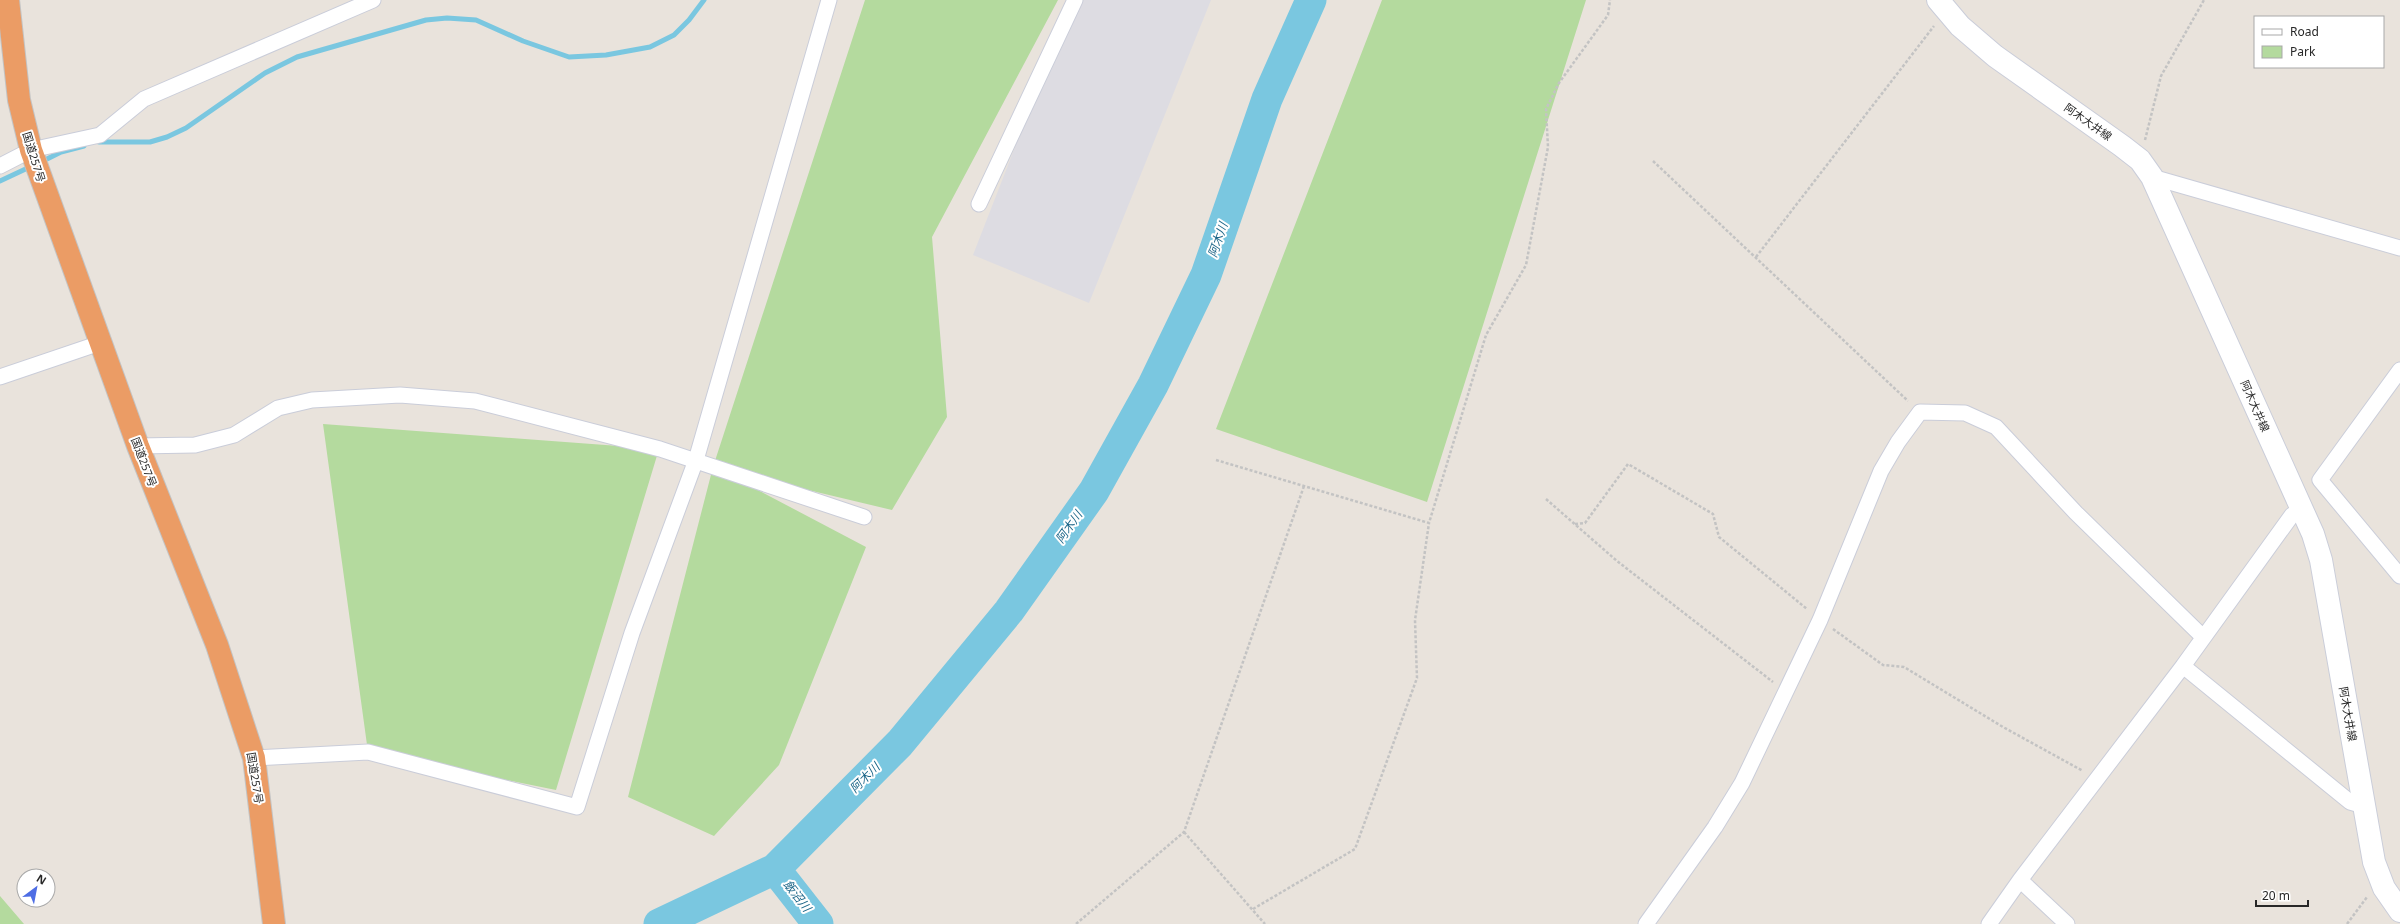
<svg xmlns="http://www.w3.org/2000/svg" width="2400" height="924" viewBox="0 0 2400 924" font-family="'Noto Sans','Noto Sans JP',sans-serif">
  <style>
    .industrial { fill: #dddce2 }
    .green { fill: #b4da9e }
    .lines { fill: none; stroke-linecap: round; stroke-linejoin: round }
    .stream { stroke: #7ac7e0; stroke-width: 5 }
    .river { stroke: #7ac7e0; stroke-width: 31 }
    .street-casing { stroke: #cacdd9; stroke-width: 17 }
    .secondary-casing { stroke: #cacdd9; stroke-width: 24 }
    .highway-casing { stroke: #c3c3c3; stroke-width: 24 }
    .path { stroke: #c3c3c3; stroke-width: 2.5; stroke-dasharray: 3 2; stroke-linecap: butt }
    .street { stroke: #fff; stroke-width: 15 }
    .secondary { stroke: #fff; stroke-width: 22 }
    .highway { stroke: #eb9c65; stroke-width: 22 }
    .labels { text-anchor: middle; stroke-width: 4; stroke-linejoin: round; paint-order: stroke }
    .street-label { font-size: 11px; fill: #282828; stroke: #fff }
    .water-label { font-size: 12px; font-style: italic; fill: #1c6688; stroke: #fff }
  </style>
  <rect width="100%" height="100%" fill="#e9e3dc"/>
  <path class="industrial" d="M1075 0H1211L1089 303 973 255 1058 37Z"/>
  <path class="green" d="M865 0H1058L932 237 947 417 892 510 716 468 866 547 779 765 714 836 628 797 713 467Z
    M1382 0H1586L1427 502 1216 429Z
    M323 424 659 449 556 790 368 752Z
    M0 896 24 924H0Z"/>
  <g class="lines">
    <path class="stream" d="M99 142H150L167 137 186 128 265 73 297 57 426 20 447 18 476 20 523 41 569 57 606 55 650 47 674 35 689 20 704 0
      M41 162 61 152 84 146
      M0 181 32 166"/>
    <path class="river" d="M775 869 818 924
      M659 924 775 869 900 743 1009 611 1094 491 1153 385 1206 275 1267 99 1311 0"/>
    <defs>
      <path id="street" d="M0 166 31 150 100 135 144 99 373 0
        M2152 177 2400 248
        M979 204 1075 0
        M2400 370 2320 480 2400 576
        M0 377 100 343
        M138 446 195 445 234 435 278 408 312 400 400 395 475 401 660 449 864 517
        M2183 666 2350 802 2364 806
        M254 758 368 752 577 807 632 633 696 460 829 0
        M2020 880 2067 924
        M1646 924 1715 827 1742 783 1820 620 1881 471 1898 442 1920 412 1965 413 1996 427 2076 513 2203 637
        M1989 924 2020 880 2183 666 2292 515 2301 509"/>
      <path id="secondary" d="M1938 0 1960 26 1995 56 2122 146 2140 160 2152 177 2313 534 2321 560 2374 862 2384 888 2400 911"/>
      <path id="highway" d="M8 0 19 100 31 150 138 446 217 645 254 758 274 924"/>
    </defs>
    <use href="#street" class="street-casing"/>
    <use href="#secondary" class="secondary-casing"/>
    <use href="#highway" class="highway-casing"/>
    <path class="path" d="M2145 140 2161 76 2204 0
      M1653 161 1908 401
      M1756 257 1934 26
      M1216 460 1429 523 1486 335 1526 265 1548 147 1546 109 1559 83 1608 15 1610 0
      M1546 499 1617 561 1773 682
      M1575 524 1585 523 1628 464 1713 514 1719 537 1807 609
      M1833 629 1883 665 1904 667 2003 727 2083 771
      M1184 832 1265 924
      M1253 909 1355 849 1417 678 1415 620 1429 523
      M1076 924 1184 832 1304 486
      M2347 924 2367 897"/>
    <use href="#street" class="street"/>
    <use href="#secondary" class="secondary"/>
    <use href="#highway" class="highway"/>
  </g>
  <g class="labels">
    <g class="street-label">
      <text transform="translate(2088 122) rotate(35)" y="4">阿木大井線</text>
      <text transform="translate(34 157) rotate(73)" y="4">国道257号</text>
      <text transform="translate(2255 406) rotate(66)" y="4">阿木大井線</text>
      <text transform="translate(144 462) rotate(69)" y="4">国道257号</text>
      <text transform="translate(2348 714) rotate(80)" y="4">阿木大井線</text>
      <text transform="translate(255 778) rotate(81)" y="4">国道257号</text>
    </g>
    <g class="water-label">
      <text transform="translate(1218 240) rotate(-71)" y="4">阿木川</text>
      <text transform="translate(1069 527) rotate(-55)" y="4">阿木川</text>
      <text transform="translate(865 778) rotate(-45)" y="4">阿木川</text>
      <text transform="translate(797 896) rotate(52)" y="4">飯沼川</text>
    </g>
  </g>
  <rect x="2254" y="16" width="130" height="52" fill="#ffffff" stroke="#a9a9a9"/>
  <rect x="2262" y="29" width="20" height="6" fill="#ffffff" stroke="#a9a9a9"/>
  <text x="2290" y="36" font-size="12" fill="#282828">Road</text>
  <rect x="2262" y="46" width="20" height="12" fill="#b4da9e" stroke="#a9a9a9"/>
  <text x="2290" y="56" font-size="12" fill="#282828">Park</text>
  <g transform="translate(36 888) rotate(32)"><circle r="19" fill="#ffffff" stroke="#a9a9a9"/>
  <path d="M0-3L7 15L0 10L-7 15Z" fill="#4e6de4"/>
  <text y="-6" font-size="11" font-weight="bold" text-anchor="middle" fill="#282828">N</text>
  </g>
  <path d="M2256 900v6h52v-6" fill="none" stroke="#282828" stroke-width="2"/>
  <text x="2262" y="900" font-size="12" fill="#282828" stroke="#ffffff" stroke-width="3" paint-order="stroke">20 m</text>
</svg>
